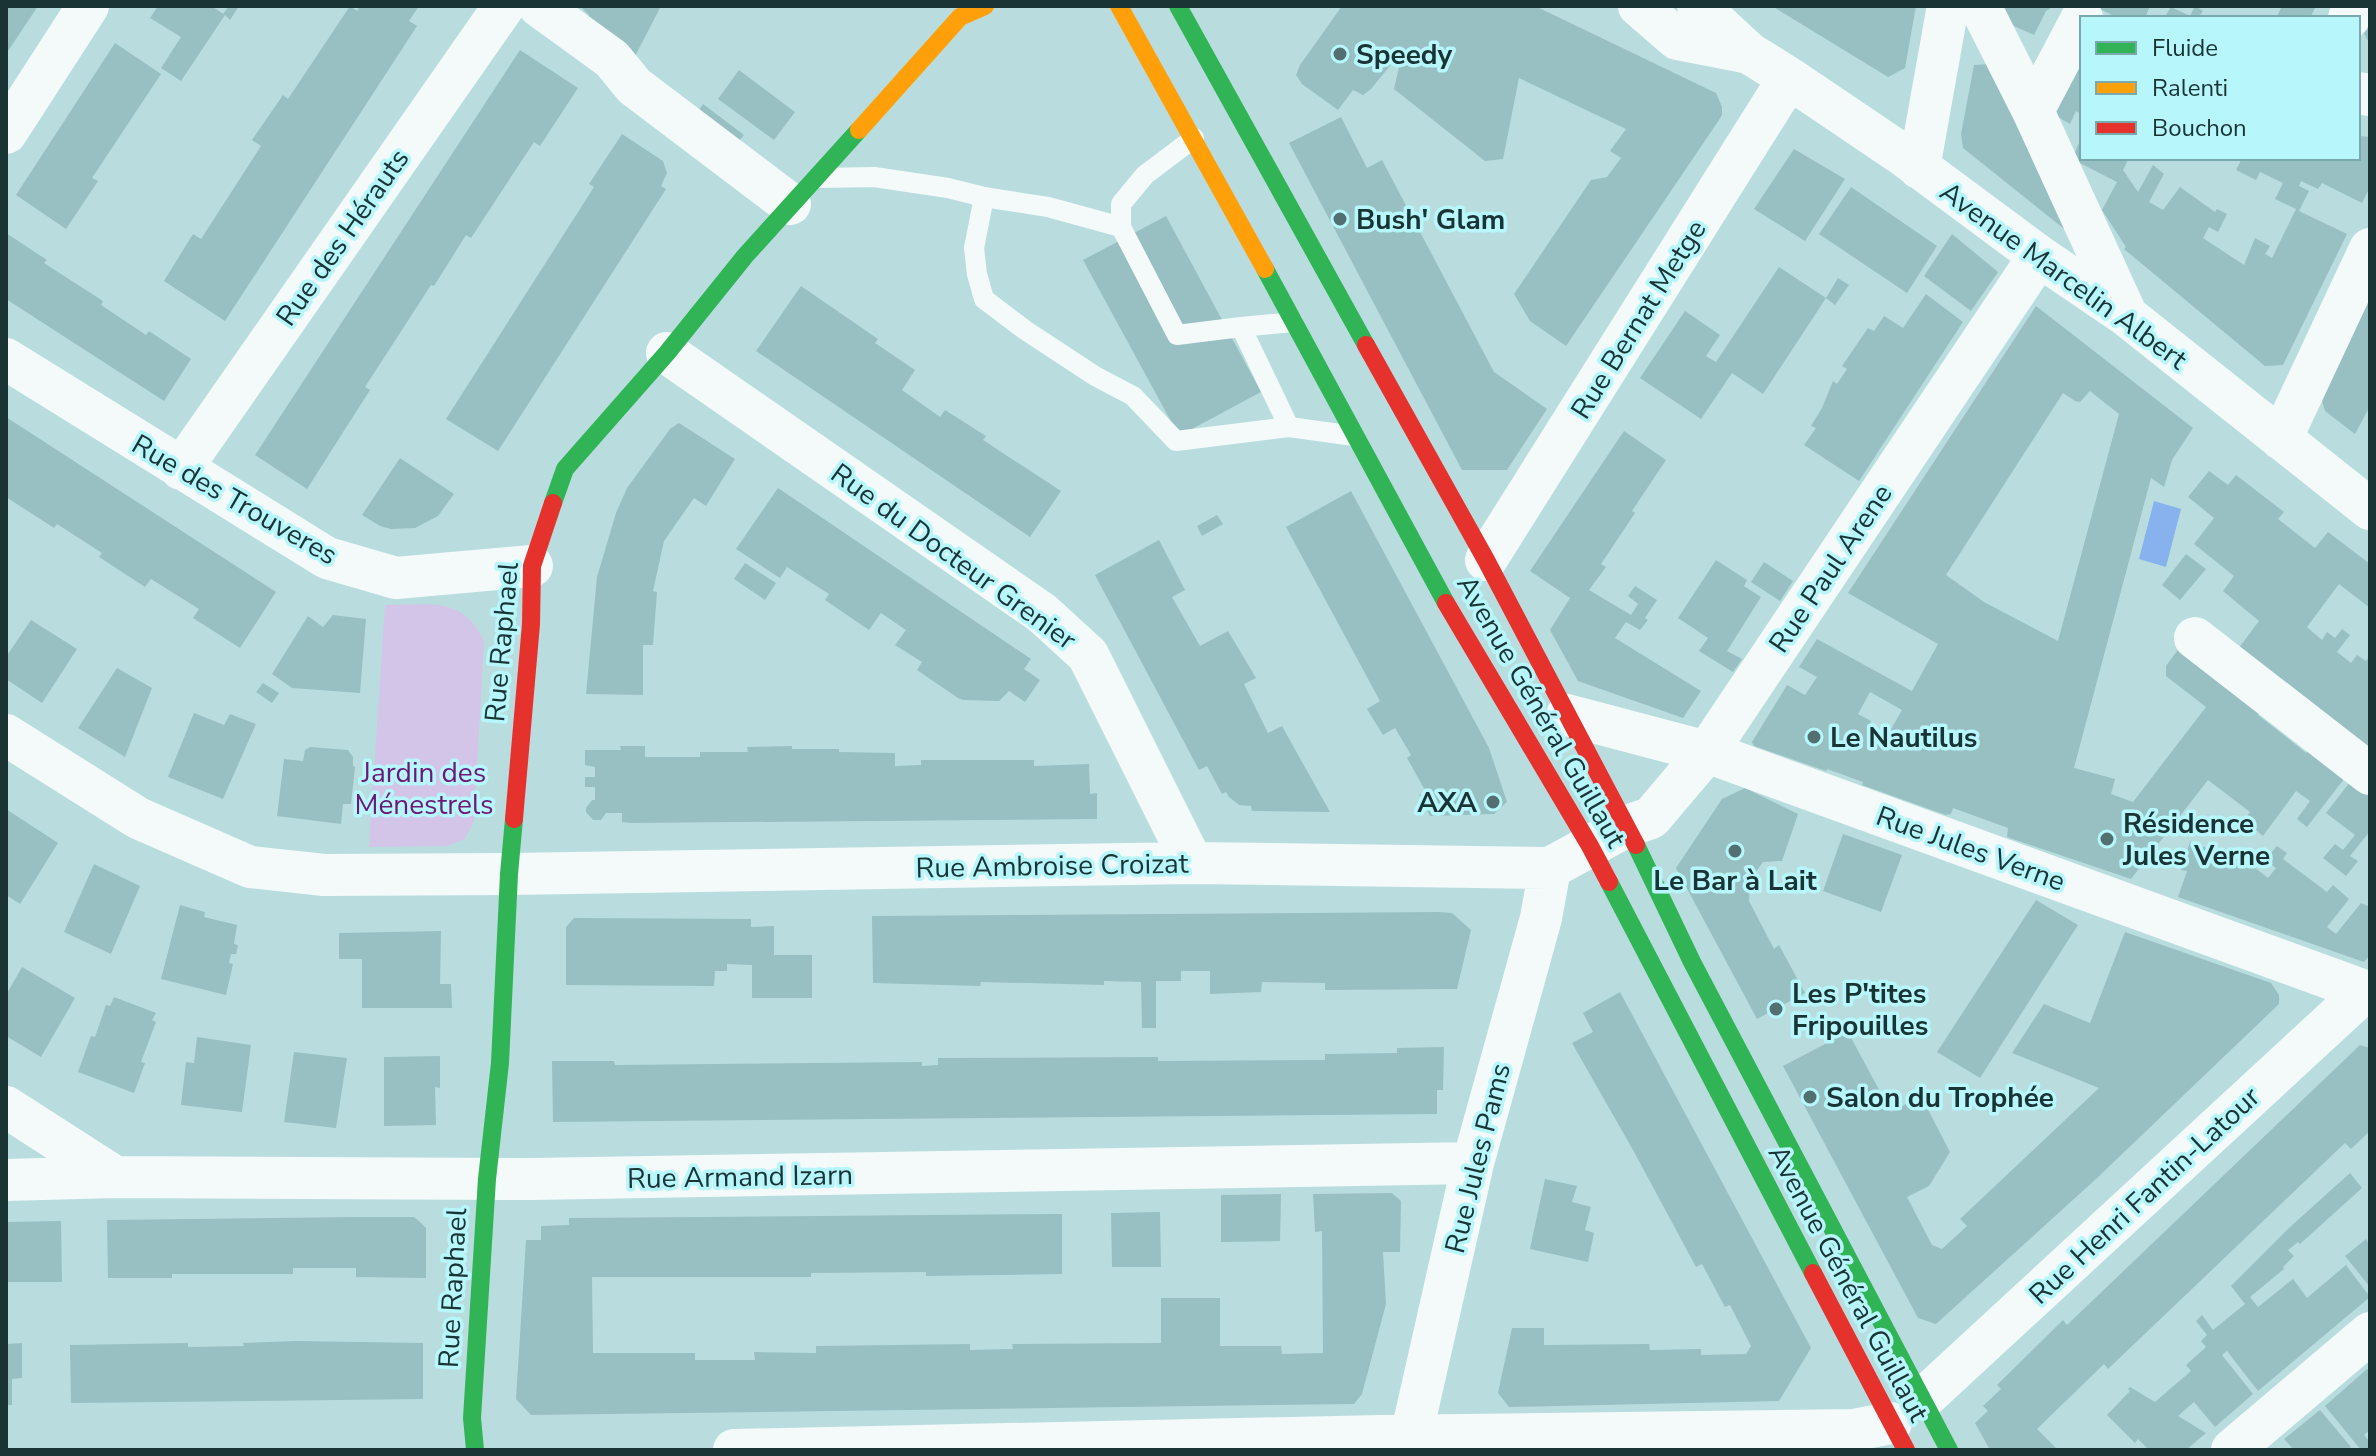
<svg xmlns="http://www.w3.org/2000/svg" width="2376" height="1456" viewBox="0 0 2376 1456" font-family="'Nunito Sans',sans-serif">
  <style>
    .green { fill: #d2c5e8 }
    .water { fill: #87b2ee }
    .building { fill: #98bfc2; fill-rule: evenodd }
    .lines { fill: none; stroke-linecap: round; stroke-linejoin: round }
    .lane { stroke: #f4fafa; stroke-width: 20 }
    .street { stroke: #f4fafa; stroke-width: 42 }
    .fast { stroke: #30b455; stroke-width: 18 }
    .slow { stroke: #ff9f0a; stroke-width: 18 }
    .jam { stroke: #e5322d; stroke-width: 18 }
    .poi-dot { fill: #526f71; stroke: #b7f7fc; stroke-width: 3 }
    .labels { text-anchor: middle; stroke-width: 7; stroke-linejoin: round; paint-order: stroke }
    .poi-label { font-size: 28px; font-weight: bold; fill: #1a3436; stroke: #b7f7fc; text-anchor: start }
    .street-label { font-size: 28px; fill: #1a3436; stroke: #b7f7fc }
    .park-label { font-size: 28px; fill: #6c1779; stroke: #b7f7fc }
  </style>
  <rect width="100%" height="100%" fill="#b9dddf"/>
  <path class="green" d="M385 605C428 606 463 594 484 642L474 821 465 839 448 846 369 847Z"/>
  <path class="water" d="M2154 501 2181 509 2166 567 2139 559Z"/>
  <path class="building" d="M6 6H38L6 54Z
    M158 6H214L213 7 225 15 223 14 229 6H239L230 20 225 15 181 81 161 68 181 37 150 18Z
    M350 6 357 11 360 6H419L409 21 417 26 225 321 164 281 193 234 201 239 261 146 252 140 283 95 288 99Z
    M580 6H661L631 64 586 19 589 15Z
    M1342 6H1535L1716 93 1722 107V115L1719 120 1566 346 1530 321 1514 294 1591 180 1607 177 1621 158 1610 151 1626 129 1519 78 1503 159 1485 161 1394 89 1401 58 1398 56 1371 89 1363 95 1353 90 1338 110 1302 84 1296 75 1300 65Z
    M1772 6H1916L1905 68 1888 77Z
    M1999 6H2054L2046 11 2034 35 2005 22Z
    M2094 6H2150L2145 18H2118Z
    M2195 6 2203 11 2198 18H2164L2171 7 2190 16Z
    M2282 6H2316L2310 18H2276Z
    M2370 21V45L2364 33Z
    M115 43 161 74 92 178 98 181 66 229 16 195Z
    M520 50 578 88 540 146 534 142 471 238 466 235 434 286 431 285 365 387 370 390 307 489 255 455Z
    M2082 62V115L2076 111 2070 124 2053 114Z
    M1992 64 2083 244 1963 148 1961 134 1974 65Z
    M739 70 795 112 774 140 718 99Z
    M703 104 744 135 737 143 697 113Z
    M1341 117 1367 168 1382 160 1494 372 1547 409 1507 470H1462L1289 143Z
    M622 134 663 161 667 173 661 186 666 189 498 451 446 419 594 187 589 184Z
    M2082 136V158H2129L2123 170 2138 192 2153 165 2164 174 2149 202 2163 210 2180 187 2215 212 2217 209 2227 214 2218 232 2209 227 2203 238 2244 265 2255 238 2270 246 2265 254 2272 258 2296 209 2275 199 2283 183 2260 172 2256 180 2236 170 2242 158H2358V136L2370 137V187L2362 203 2322 183 2318 189 2301 181 2299 186 2309 191 2299 211 2347 234 2283 365 2265 366 2124 249 2126 247 2102 210 2117 182 2072 159Z
    M1794 149 1845 179 1805 241 1754 209Z
    M1851 187 1937 246 1907 293 1819 234Z
    M1166 216 1261 392 1179 436 1083 260Z
    M6 233 47 260 44 263 103 301 101 305 146 335 149 331 191 359 164 401 6 299Z
    M1952 234 1998 272 1971 311 1924 276Z
    M1779 267 1826 298 1763 394 1732 373 1701 419 1640 378 1685 311 1720 335 1706 356 1716 362Z
    M1838 278 1849 285 1835 305 1826 298Z
    M801 286 878 339 875 343 915 370 902 390 940 417 945 410 986 436 983 440 1061 491 1030 537 756 351Z
    M2370 290V406L2355 434 2325 411 2320 393Z
    M1926 294 1963 322 1859 481 1804 445 1816 428 1811 426 1822 408 1833 381 1837 384 1847 369 1842 366 1868 328 1874 331 1884 316 1903 328Z
    M2036 306 2193 428 2172 460 2164 487 2151 478 2074 768 2115 779 2111 794 2133 802 2206 707 2166 676V666L2180 647 2262 710 2258 715 2300 748 2306 753 2309 747 2347 775 2307 827 2297 819 2310 801 2296 791 2263 836 2244 820 2250 812 2208 780 2131 879 2007 837 2008 828 1953 808 1951 814 1946 815 1862 785 1863 782 1827 769 1826 771 1754 746 1752 742 1787 685 1805 695 1817 677 1799 667 1817 639 1912 691 1938 644 1848 593ZM2090 391 2119 414 2058 641 1984 602 1946 575 2063 393 2075 401 2080 402ZM1870 692 1902 710 1885 740 1869 727 1871 721 1858 714Z
    M6 417 276 592 240 648 193 618 199 609 151 579 145 587 99 557 102 553 57 524 54 528 6 497Z
    M679 423 735 459 706 506 694 498 664 541 653 591 657 592 653 645H643V695L586 694 597 577 616 513 627 488 670 429Z
    M1624 431 1666 460 1632 511 1635 513 1601 564 1606 567 1589 590 1631 615 1638 604 1628 596 1635 586 1657 600 1645 618 1648 620 1640 630 1626 622 1615 638 1701 691 1683 718 1578 681 1550 630 1570 598 1530 571Z
    M400 458 454 494 438 516 415 528 391 529 380 526 362 515Z
    M2209 471 2228 485 2236 475 2284 512 2278 519 2315 548 2328 532 2370 564V608L2339 584 2307 627 2322 640 2327 632 2335 638 2342 629 2350 635 2337 652 2351 663 2357 655 2366 661 2370 655V749L2238 649 2259 621 2223 591 2234 576 2194 544 2214 518 2188 497Z
    M778 488 1031 659 1024 669 1040 680 1025 702 1009 691 999 701 963 700 958 698 917 670 922 662 895 645 906 630 881 613 869 630 825 600 829 594 787 567 780 578 736 549Z
    M1351 491 1489 748 1507 802 1494 814 1430 816 1419 795 1426 792 1407 758 1411 755 1395 728 1383 735 1367 709 1380 701 1286 527Z
    M1217 515 1223 524 1202 536 1197 526Z
    M1159 540 1185 590 1172 597 1200 646 1228 631 1256 678 1244 684 1268 733 1282 726 1330 812 1252 811 1251 806 1239 805 1229 797 1226 792 1222 794 1207 766 1199 770 1095 575Z
    M2186 554 2206 569 2180 600 2162 585Z
    M1716 560 1747 580 1744 586 1761 597 1727 651 1742 659 1733 672 1699 651 1708 638 1678 618Z
    M1764 562 1793 581 1780 601 1751 582Z
    M745 563 776 583 765 600 734 579Z
    M333 615 366 619 360 693 292 688 272 674 308 616 323 627Z
    M31 620 77 649 42 703 6 679V657Z
    M117 668 152 688 125 757 78 728Z
    M263 683 279 693 272 703 256 692Z
    M194 713 224 725 230 714 256 724 223 799 168 777Z
    M620 746H645V757H700V752H748L747 747 792 746V749H839V752L895 753V766L921 765V760H1034V766L1089 764 1090 794 1097 793V819L631 823 622 822V813H606L601 820H593L586 812V808L592 800H595V787H585V777H595V767L585 765V750H621Z
    M310 747 348 750 353 757V766L355 767 351 804H343L341 824 277 816 284 759 303 761 305 750Z
    M2353 778 2370 793V831L2350 856 2358 861 2346 876 2323 858 2335 844 2343 850 2355 835 2326 813Z
    M1745 788 1798 814 1782 861 1763 862 1750 880 1749 901 1774 949 1779 945 1805 993 1757 1019 1676 868 1722 799Z
    M6 809 58 843 20 904 6 895Z
    M1843 834 1902 855 1881 912 1823 891Z
    M2190 842 2249 863 2268 878 2276 868 2265 860 2277 846 2287 853 2283 859 2327 892 2333 885 2349 899 2327 927 2336 934 2361 903 2370 907V955L2364 962 2178 897 2187 871 2181 870Z
    M94 864 140 886 111 954 64 932Z
    M2036 900 2078 925 1980 1078 1937 1052Z
    M180 905 205 912 204 917 237 925 234 944 238 945 236 954H231L229 963 233 964 226 995 161 979Z
    M1439 912 1452 913 1471 930 1457 989 1325 990V983L1262 982 1261 992 1210 994V971H1181V981H1156V1028H1142L1141 982 1104 981V985L981 982 980 986 873 983 872 916Z
    M574 918 751 919V927L774 926V955H812V998H752V965L727 964V971H715L714 986 566 985V927Z
    M441 931 440 984H451L452 1008H362V959H339V933Z
    M2125 932 2271 983 2279 995V1004L2096 1179 1936 1324 1918 1318 1783 1066 1848 1032 1891 1112 1921 1096 1950 1152 1929 1186 1907 1197 1932 1245 1942 1249 1967 1226 1960 1219 2099 1088 2012 1053 2044 1004 2090 1023Z
    M22 967 75 998 41 1057 6 1036V995Z
    M1620 992 1811 1348 1779 1401 1509 1407 1498 1393 1512 1328H1544V1345L1649 1344 1650 1350 1701 1349V1355L1746 1354 1751 1346 1730 1305 1725 1307 1702 1264 1696 1267 1633 1150 1572 1043 1593 1032 1583 1013Z
    M114 997 156 1013 152 1020 156 1022 141 1062 145 1063 134 1093 78 1072 91 1036 95 1037 106 1005 110 1006Z
    M197 1037 251 1045 242 1112 181 1105 186 1062 194 1063Z
    M2360 1045 2370 1048V1131L2351 1149 2345 1143 2108 1369 2104 1364 2037 1429 2058 1450H1990L1975 1423 1988 1411 1983 1406 2001 1389 1997 1385 2063 1320 2067 1325Z
    M1444 1047 1443 1090H1437V1114L553 1122 552 1061H614L615 1065 922 1062V1066L938 1065V1058L1158 1057V1061L1325 1060V1054L1397 1053V1048Z
    M294 1052 347 1058 336 1128 284 1122Z
    M440 1056V1088L435 1087 436 1125 384 1126V1057Z
    M2350 1173 2362 1188 2300 1244 2298 1242 2288 1250 2294 1256 2283 1267 2284 1269 2250 1297 2258 1307 2293 1279 2307 1298 2346 1265 2370 1297 2258 1391 2227 1351 2222 1355 2253 1394 2215 1427 2194 1402 2178 1416 2206 1433 2186 1450H2149L2138 1439 2135 1443 2107 1415 2130 1391 2128 1389 2130 1387 2155 1402 2191 1371 2186 1365 2206 1347 2201 1341 2207 1335 2196 1321 2202 1315 2213 1330 2245 1304 2231 1286 2290 1227Z
    M1545 1179 1577 1186 1572 1202 1591 1207 1585 1230 1594 1233 1588 1262 1530 1249Z
    M1392 1193 1401 1201 1400 1252H1383L1386 1304 1362 1394 1354 1404 531 1415 516 1399 526 1240H541V1226L569 1225V1218L1062 1214V1274L926 1276V1272L811 1273V1277H592L593 1353H695V1360H755L754 1352 816 1353V1346L970 1344V1350L1013 1349 1012 1344 1161 1343V1298H1220V1346H1281L1282 1354 1323 1353 1322 1231 1315 1232 1313 1194Z
    M1281 1194 1280 1241 1221 1242V1195Z
    M1160 1212 1161 1267H1112L1111 1213Z
    M356 1217H414L421 1223 426 1228V1278L356 1277V1268H293V1274H172V1278H108L107 1220Z
    M61 1221 62 1282H6V1222Z
    M2366 1239 2370 1245V1287L2345 1256Z
    M298 1341 423 1343V1399L71 1403 70 1345 188 1343V1347L244 1346 243 1343Z
    M22 1343V1378L12 1379V1405H6V1344Z
    M2367 1369 2370 1372V1430L2364 1435 2370 1442V1450H2361L2325 1406Z
    M2320 1410 2351 1447 2347 1450H2294L2284 1439Z"/>
  <g class="lines">
    <path class="lane" d="M1194 138 1145 175 1121 204V227L1177 335 1241 327 1289 427 1354 436
      M819 178 874 177 948 188 984 197 1048 207 1121 227
      M984 197 974 248 977 274 984 299 1025 330 1095 376 1133 396 1176 441 1289 427
      M1241 327 1293 322"/>
    <path class="street" d="M539 6 612 59 634 86 790 204
      M1639 6 1677 39 1749 53
      M1698 6 1749 53 1789 78 1900 153 2039 256 2127 316 2370 509
      M1980 6 2033 111 2127 316
      M2349 18 2353 6
      M2358 93 2370 95
      M2033 111 2082 18
      M6 133 88 6
      M1919 168 1948 6
      M667 353 1042 613 1088 655 1192 863
      M6 359 327 558 396 578 532 566
      M2281 439 2370 249
      M181 469 504 6
      M1486 560 1789 78
      M2195 638 2370 774
      M1567 715 1707 752 2370 993
      M6 735 138 818 250 867 324 875 509 874 1192 863 1550 868 1627 826 1651 818 1707 752 2039 256
      M6 1107 115 1177
      M6 1180 115 1177 532 1179 1473 1163
      M1923 1399 2365 991
      M734 1450 1380 1436 1854 1430 1891 1423
      M1408 1450 1473 1163 1541 918 1550 868
      M2232 1450 2370 1333"/>
    <path class="fast" d="M1178 6 1366 345
      M1265 269 1446 603
      M553 503 565 469 667 353 745 256 859 130
      M1636 845 1692 962 1949 1450
      M1609 882 1813 1273
      M475 1450 472 1418 487 1179 500 1063 509 874 514 819"/>
    <path class="slow" d="M1119 6 1265 269
      M859 130 960 17 985 6"/>
    <path class="jam" d="M1366 345 1486 560 1636 845
      M1446 603 1590 846 1609 882
      M514 819 531 624 532 566 553 503
      M1813 1273 1906 1450"/>
  </g>
  <g class="poi-dot">
    <circle cx="1340" cy="54" r="8"/>
    <circle cx="1340" cy="219" r="8"/>
    <circle cx="1814" cy="737" r="8"/>
    <circle cx="1493" cy="802" r="8"/>
    <circle cx="2107" cy="839" r="8"/>
    <circle cx="1735" cy="851" r="8"/>
    <circle cx="1776" cy="1009" r="8"/>
    <circle cx="1810" cy="1097" r="8"/>
  </g>
  <g class="labels">
    <g class="poi-label">
      <text x="1356" y="64">Speedy</text>
      <text x="1356" y="229">Bush' Glam</text>
      <text x="1830" y="747">Le Nautilus</text>
      <text x="1477" y="812" text-anchor="end">AXA</text>
      <text x="2123" y="833">Résidence<tspan x="2123" dy="32">Jules Verne</tspan></text>
      <text x="1735" y="890" text-anchor="middle">Le Bar à Lait</text>
      <text x="1792" y="1003">Les P'tites<tspan x="1792" dy="32">Fripouilles</tspan></text>
      <text x="1826" y="1107">Salon du Trophée</text>
    </g>
    <g class="street-label">
      <text transform="translate(342 237) rotate(-55)" y="10">Rue des Hérauts</text>
      <text transform="translate(2064 275) rotate(36)" y="10">Avenue Marcelin Albert</text>
      <text transform="translate(1638 319) rotate(-58)" y="10">Rue Bernat Metge</text>
      <text transform="translate(235 499) rotate(30)" y="10">Rue des Trouveres</text>
      <text transform="translate(954 556) rotate(36)" y="10">Rue du Docteur Grenier</text>
      <text transform="translate(1830 568) rotate(-56)" y="10">Rue Paul Arene</text>
      <text transform="translate(501 642) rotate(-85)" y="10">Rue Raphael</text>
      <text transform="translate(1542 711) rotate(60)" y="10">Avenue Général Guillaut</text>
      <text transform="translate(1971 848) rotate(20)" y="10">Rue Jules Verne</text>
      <text transform="translate(1052 865) rotate(-1)" y="10">Rue Ambroise Croizat</text>
      <text transform="translate(1477 1158) rotate(-76)" y="10">Rue Jules Pams</text>
      <text transform="translate(740 1176) rotate(-1)" y="10">Rue Armand Izarn</text>
      <text transform="translate(2144 1195) rotate(-43)" y="10">Rue Henri Fantin-Latour</text>
      <text transform="translate(1849 1283) rotate(62)" y="10">Avenue Général Guillaut</text>
      <text transform="translate(452 1288) rotate(-87)" y="10">Rue Raphael</text>
    </g>
    <g class="park-label">
      <text x="424" y="782">Jardin des<tspan x="424" dy="32">Ménestrels</tspan></text>
    </g>
  </g>
  <rect width="2376" height="1456" fill="none" stroke="#1a3436" stroke-width="16"/>
  <rect x="2080" y="16" width="280" height="144" fill="#b7f7fc" stroke="#78a9ad" stroke-width="2"/>
  <rect x="2096" y="42" width="40" height="12" fill="#30b455" stroke="#78a9ad" stroke-width="2"/>
  <text x="2152" y="56" font-size="24" fill="#1a3436">Fluide</text>
  <rect x="2096" y="82" width="40" height="12" fill="#ff9f0a" stroke="#78a9ad" stroke-width="2"/>
  <text x="2152" y="96" font-size="24" fill="#1a3436">Ralenti</text>
  <rect x="2096" y="122" width="40" height="12" fill="#e5322d" stroke="#78a9ad" stroke-width="2"/>
  <text x="2152" y="136" font-size="24" fill="#1a3436">Bouchon</text>
</svg>
